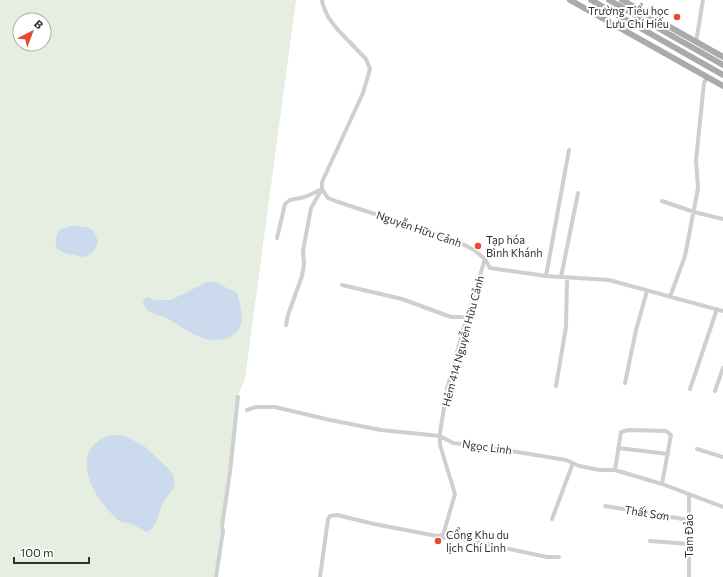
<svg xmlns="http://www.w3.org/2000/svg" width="723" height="577" viewBox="0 0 723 577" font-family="Commissioner,sans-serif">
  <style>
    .green { fill: #e5eee0; fill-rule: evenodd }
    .water { fill: #ccdaee }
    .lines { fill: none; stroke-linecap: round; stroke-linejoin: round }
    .street { stroke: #cfcfcf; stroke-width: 4 }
    .primary { stroke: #aaa; stroke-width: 6 }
    .poi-dot { fill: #ea4932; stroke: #fff; stroke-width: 1.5 }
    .labels { text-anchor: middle; stroke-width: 4; stroke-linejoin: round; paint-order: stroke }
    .poi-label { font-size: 11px; fill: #323232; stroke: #fff; text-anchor: start }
    .street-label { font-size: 11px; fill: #323232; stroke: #fff }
  </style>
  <rect width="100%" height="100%" fill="#fff"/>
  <path class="green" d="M0 0H296L245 379 238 395 215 577H0ZM20 20H44V44H20Z"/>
  <path class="water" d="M71 226 87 227 94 231 98 242 94 251 86 256 82 257 65 253 57 249C54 241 56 236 60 229Z
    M207 282H215L237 293C240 302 244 318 240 327 234 341 215 342 202 338 191 334 180 326 170 320 160 314 147 315 143 303L144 299 147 297 155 300H171Z
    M110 435H123L144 446 169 469 173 475 175 486C171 492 165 498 162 505 158 514 158 527 147 532 142 530 131 523 128 523 123 522 121 523 117 519 93 498 66 451 110 435Z"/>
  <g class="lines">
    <path class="street" d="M322 0 323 5 328 17 338 30 366 59 370 69 363 93 322 182V189L328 198 338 202 455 240 474 250 485 259 490 268 546 276 609 280 723 311
      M696 42 703 0
      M662 201 694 212 723 219
      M277 238 285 204 290 200 305 197 322 189 311 208 303 251 304 264 302 276 288 315 286 325
      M546 276 569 150
      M561 277 578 193
      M342 285 402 299 451 317H467
      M670 297 685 256 698 188 696 160 704 83 707 77
      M625 383 636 330 647 291
      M556 386 566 327 567 278
      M690 389 717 309
      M715 391 723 368
      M247 410 256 407H275L330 420 381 430 440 436 453 443 487 447 566 460 579 466 600 470H615L662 484 723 507
      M618 448 668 454
      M697 449 723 457
      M615 470 621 432 629 430 666 431 671 435 662 484
      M605 506 689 520
      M552 519 573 463
      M444 538 443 535 455 494 440 445V433L447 389 463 330 485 259
      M650 541 689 544
      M216 577 223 531 222 526 230 472 238 397
      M320 577 328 519 330 516 337 515 374 524 437 536 443 535 547 557H559
      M689 577V495"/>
    <path class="primary" d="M570 0 723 86
      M591 0 723 75
      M609 0 723 65
      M622 0 723 57"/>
  </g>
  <g class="poi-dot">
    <circle cx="677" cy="17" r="4"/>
    <circle cx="478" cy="246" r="4"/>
    <circle cx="438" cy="541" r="4"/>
  </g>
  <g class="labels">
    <g class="poi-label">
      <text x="669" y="15" text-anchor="end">Trường Tiểu học<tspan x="669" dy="13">Lưu Chí Hiếu</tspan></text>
      <text x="486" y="244">Tạp hóa<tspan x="486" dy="13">Bình Khánh</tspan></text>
      <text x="446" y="539">Cổng Khu du<tspan x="446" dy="13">lịch Chí Linh</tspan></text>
    </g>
    <g class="street-label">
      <text transform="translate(419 229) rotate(19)" y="4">Nguyễn Hữu Cảnh</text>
      <text transform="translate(463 341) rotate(-75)" y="4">Hẻm 414 Nguyễn Hữu Cảnh</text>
      <text transform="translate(487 447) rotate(8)" y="4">Ngọc Linh</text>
      <text transform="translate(647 513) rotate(9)" y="4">Thất Sơn</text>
      <text transform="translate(689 536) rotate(-90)" y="4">Tam Đảo</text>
    </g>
  </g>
  <g transform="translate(32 32) rotate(42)"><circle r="19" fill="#ffffff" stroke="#adadad"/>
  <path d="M0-3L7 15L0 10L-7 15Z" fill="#ea4932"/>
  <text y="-6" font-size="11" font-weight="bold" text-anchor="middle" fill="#323232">B</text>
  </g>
  <path d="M14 557v6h75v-6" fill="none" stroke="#323232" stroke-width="2"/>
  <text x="20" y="557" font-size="12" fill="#323232" stroke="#ffffff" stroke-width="3" paint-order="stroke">100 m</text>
</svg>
